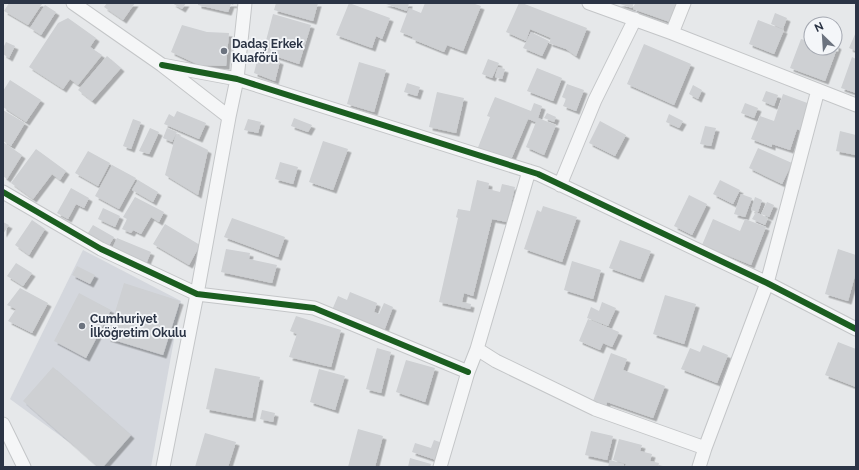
<svg xmlns="http://www.w3.org/2000/svg" width="859" height="470" viewBox="0 0 859 470" font-family="Raleway,sans-serif">
  <style>
    .built { fill: #d4d7dd }
    .building { fill: #ced0d3; filter: url(#shadow) }
    .lines { fill: none; stroke-linecap: round; stroke-linejoin: round }
    .minor-casing { stroke: #c4c6c8; stroke-width: 15 }
    .minor { stroke: #f5f6f7; stroke-width: 13 }
    .cycleway-casing { stroke: #f4f6f9; stroke-width: 8 }
    .cycleway { stroke: #1b5e20; stroke-width: 6 }
    .poi-dot { fill: #6c737f; stroke: #f4f6f9; stroke-width: 1.5 }
    .labels { text-anchor: middle; stroke-width: 3.5; stroke-linejoin: round; paint-order: stroke }
    .poi-label { font-size: 12px; font-weight: bold; fill: #2b3445; stroke: #f4f6f9; text-anchor: start }
  </style>
  <defs>
    <filter id="shadow"><feDropShadow dx="3.5" dy="3.5" stdDeviation="0" flood-color="#0004"/></filter>
  </defs>
  <rect width="100%" height="100%" fill="#e6e8ea"/>
  <path class="built" d="M83 250 181 301 151 467H103L10 399Z"/>
  <path class="building" d="M9 3H40L42 4 28 25 4 11Z
    M107 3H135L123 20 104 7Z
    M172 3H186L182 9Z
    M198 3H234L233 5 231 4 228 12 198 5Z
    M276 3H318L313 21 274 10Z
    M349 3 390 18 382 39 376 36 372 48 336 35Z
    M383 3H409L407 11Z
    M425 3H472L481 6 463 51 447 45 444 52 412 39 413 37 400 32 409 8 421 13Z
    M519 3H522L587 28 576 56 566 49 549 43 551 38 530 29 526 41 506 32Z
    M617 3H634L632 8Z
    M635 3H677L670 22 633 9Z
    M45 5 56 12 41 35 30 28Z
    M775 13 787 18 783 29 771 24Z
    M273 14 311 25 299 64 263 52Z
    M68 18 96 38 90 47 102 55 78 85 70 79 63 89 29 67 58 23Z
    M758 20 784 30 774 54 749 44Z
    M182 25 207 32 229 33 226 66 199 65 171 52Z
    M531 32 549 41 542 56 523 48Z
    M856 32V51L849 48Z
    M810 35H811V48H835V44L838 46 825 81 790 68 801 39 808 41Z
    M6 42 15 46 9 58 3 54V48Z
    M644 44 691 64 674 105 627 84Z
    M259 53 280 61 275 81 254 73Z
    M107 56 121 68 92 101 78 90Z
    M852 57 856 59V93L841 88Z
    M488 59 499 63 492 78 482 74Z
    M359 62 386 70 374 112 347 104Z
    M498 67 505 69 502 79 495 77Z
    M537 68 562 78 553 101 527 91Z
    M10 80 41 100 26 122 3 107V91Z
    M407 83 420 87 417 96 404 92Z
    M567 84 584 90 576 111 563 106 566 99 562 97Z
    M693 85 702 90 698 99 689 94Z
    M766 91 778 95 774 106 762 101Z
    M437 92 464 98 456 133 429 127Z
    M783 94 810 104 801 131 797 129 790 150 772 144V147L751 139 760 116 774 121Z
    M495 97 531 111 534 103 542 106 538 118 556 125 544 155 526 147 536 122 528 119 510 162 477 150 490 117 487 116Z
    M745 103 758 108 754 118 741 113Z
    M3 110 25 123 11 146 3 141Z
    M177 111 206 123 199 139 164 124 169 114 174 117Z
    M547 113 556 117 554 122 544 118Z
    M669 114 683 121 679 128 666 122Z
    M294 118 312 125 308 132 291 126Z
    M133 119 141 122 131 149 123 146Z
    M248 119 261 122 258 133 244 130Z
    M600 121 626 135 615 156 589 143Z
    M705 126 716 128 711 146 700 144Z
    M150 128 159 132 149 154 139 151Z
    M167 128 177 132 172 142 163 138Z
    M840 131 856 135V155L836 151Z
    M176 134 208 150 198 195 165 175Z
    M323 141 348 149 333 190 309 182Z
    M3 142 22 155 7 179 3 176Z
    M758 148 792 163 782 184 749 168Z
    M36 149 66 171 60 180 52 174 33 199 11 183Z
    M88 151 110 163 98 186 75 173Z
    M280 162 298 167 293 184 275 179Z
    M112 165 136 178 119 209 95 196Z
    M138 180 158 192 153 202 132 190Z
    M477 180 489 183 488 189 500 192 502 184 515 187 507 222 492 219 473 296 464 293 462 302 471 304 470 309 439 302 458 218 456 217 458 209 470 211Z
    M720 180 740 190 733 204 713 194Z
    M71 188 89 198 84 208 76 204 68 219 57 213Z
    M741 194 752 198 745 217 734 214Z
    M689 195 707 204 692 235 674 226Z
    M135 197 164 212 159 222 151 217 141 234 133 230 131 233 122 229 127 219 123 217Z
    M755 197 762 200 758 212 751 210Z
    M767 202 774 205 769 217 761 214Z
    M543 206 577 217 562 262 524 249 537 210 541 212Z
    M103 208 120 216 115 227 98 219Z
    M756 212 768 218 765 225 752 219Z
    M232 218 285 237 278 257 224 237Z
    M713 219 740 231 745 219 766 227 751 265 702 245Z
    M32 220 45 229 29 255 15 245Z
    M3 222 9 225 3 234Z
    M165 224 200 245 189 265 153 244Z
    M93 225 114 237 107 249 86 236Z
    M117 238 151 252 146 264 111 251Z
    M620 240 651 251 640 279 609 268Z
    M226 249 250 253 249 259 277 265 272 283 221 272Z
    M838 249 856 255V272L848 301 825 294Z
    M572 261 601 270 593 299 564 290Z
    M16 263 32 273 23 286 7 276Z
    M77 266 95 275 90 284 72 275Z
    M124 283 180 301 163 355 107 338Z
    M20 288 48 303 32 333 8 321 16 309 7 305Z
    M350 292 377 303 374 312 379 314 384 303 393 307 384 331 332 310 338 296 347 300Z
    M79 293 111 310 86 358 54 341Z
    M665 295 696 304 684 344 653 334Z
    M602 302 616 308 608 326 587 318 591 307 599 311Z
    M296 316 341 330 331 367 289 357 297 334 290 331Z
    M588 319 619 332 612 347 603 343 600 350 579 341Z
    M838 342 856 349V387L825 375Z
    M703 345 728 355 717 383 681 369 690 348 700 352Z
    M377 348 391 352 381 393 366 389Z
    M611 353 627 359 623 370 665 386 653 418 607 402 606 406 593 401Z
    M406 360 435 368 425 402 396 392Z
    M53 367 131 435 103 467H98L23 401Z
    M215 368 260 377 252 418 206 409Z
    M319 369 345 376 335 410 310 402Z
    M262 410 275 413 273 422 260 419Z
    M358 429 383 436 375 467H348Z
    M591 431 613 436 607 460 585 455Z
    M205 433 236 442 228 467H195Z
    M619 439 642 445 640 451 652 454 650 461 659 463 658 467H625L626 464 613 460Z
    M434 440 445 444 439 461 412 452 415 443 431 448Z
    M410 458 431 464 430 467H408Z
    M610 460 624 464 623 467H608Z"/>
  <g class="lines">
    <defs>
      <path id="minor" d="M73 3 162 65 229 117
        M589 3 672 33 856 105
        M672 33 684 3
        M162 65 237 79 538 174 767 283 856 329
        M560 185 595 100 635 19
        M3 192 101 249 197 294 314 308 468 372
        M477 349 496 361 595 409 705 448
        M3 424 24 467
        M163 467 197 294 229 117 237 79 245 3
        M440 467 468 372 477 349 529 171
        M699 467 705 448 767 283 818 90"/>
    </defs>
    <use href="#minor" class="minor-casing"/>
    <use href="#minor" class="minor"/>
    <defs>
      <path id="cycleway" d="M162 65 237 79 538 174 767 283 856 329
        M3 192 101 249 197 294 314 308 468 372"/>
    </defs>
    <use href="#cycleway" class="cycleway-casing"/>
    <use href="#cycleway" class="cycleway"/>
  </g>
  <g class="poi-dot">
    <circle cx="224" cy="51" r="4"/>
    <circle cx="82" cy="326" r="4"/>
  </g>
  <g class="labels">
    <g class="poi-label">
      <text x="232" y="48">Dadaş Erkek<tspan x="232" dy="14">Kuaförü</tspan></text>
      <text x="90" y="323">Cumhuriyet<tspan x="90" dy="14">İlköğretim Okulu</tspan></text>
    </g>
  </g>
  <rect width="859" height="470" fill="none" stroke="#2b3445" stroke-width="8"/>
  <g transform="translate(823 36) rotate(335)"><circle r="19" fill="#f4f6f9" stroke="#a4a8b1"/>
  <path d="M0-3L7 15L0 10L-7 15Z" fill="#6c737f"/>
  <text y="-6" font-size="11" font-weight="bold" text-anchor="middle" fill="#2b3445">N</text>
  </g>
</svg>
